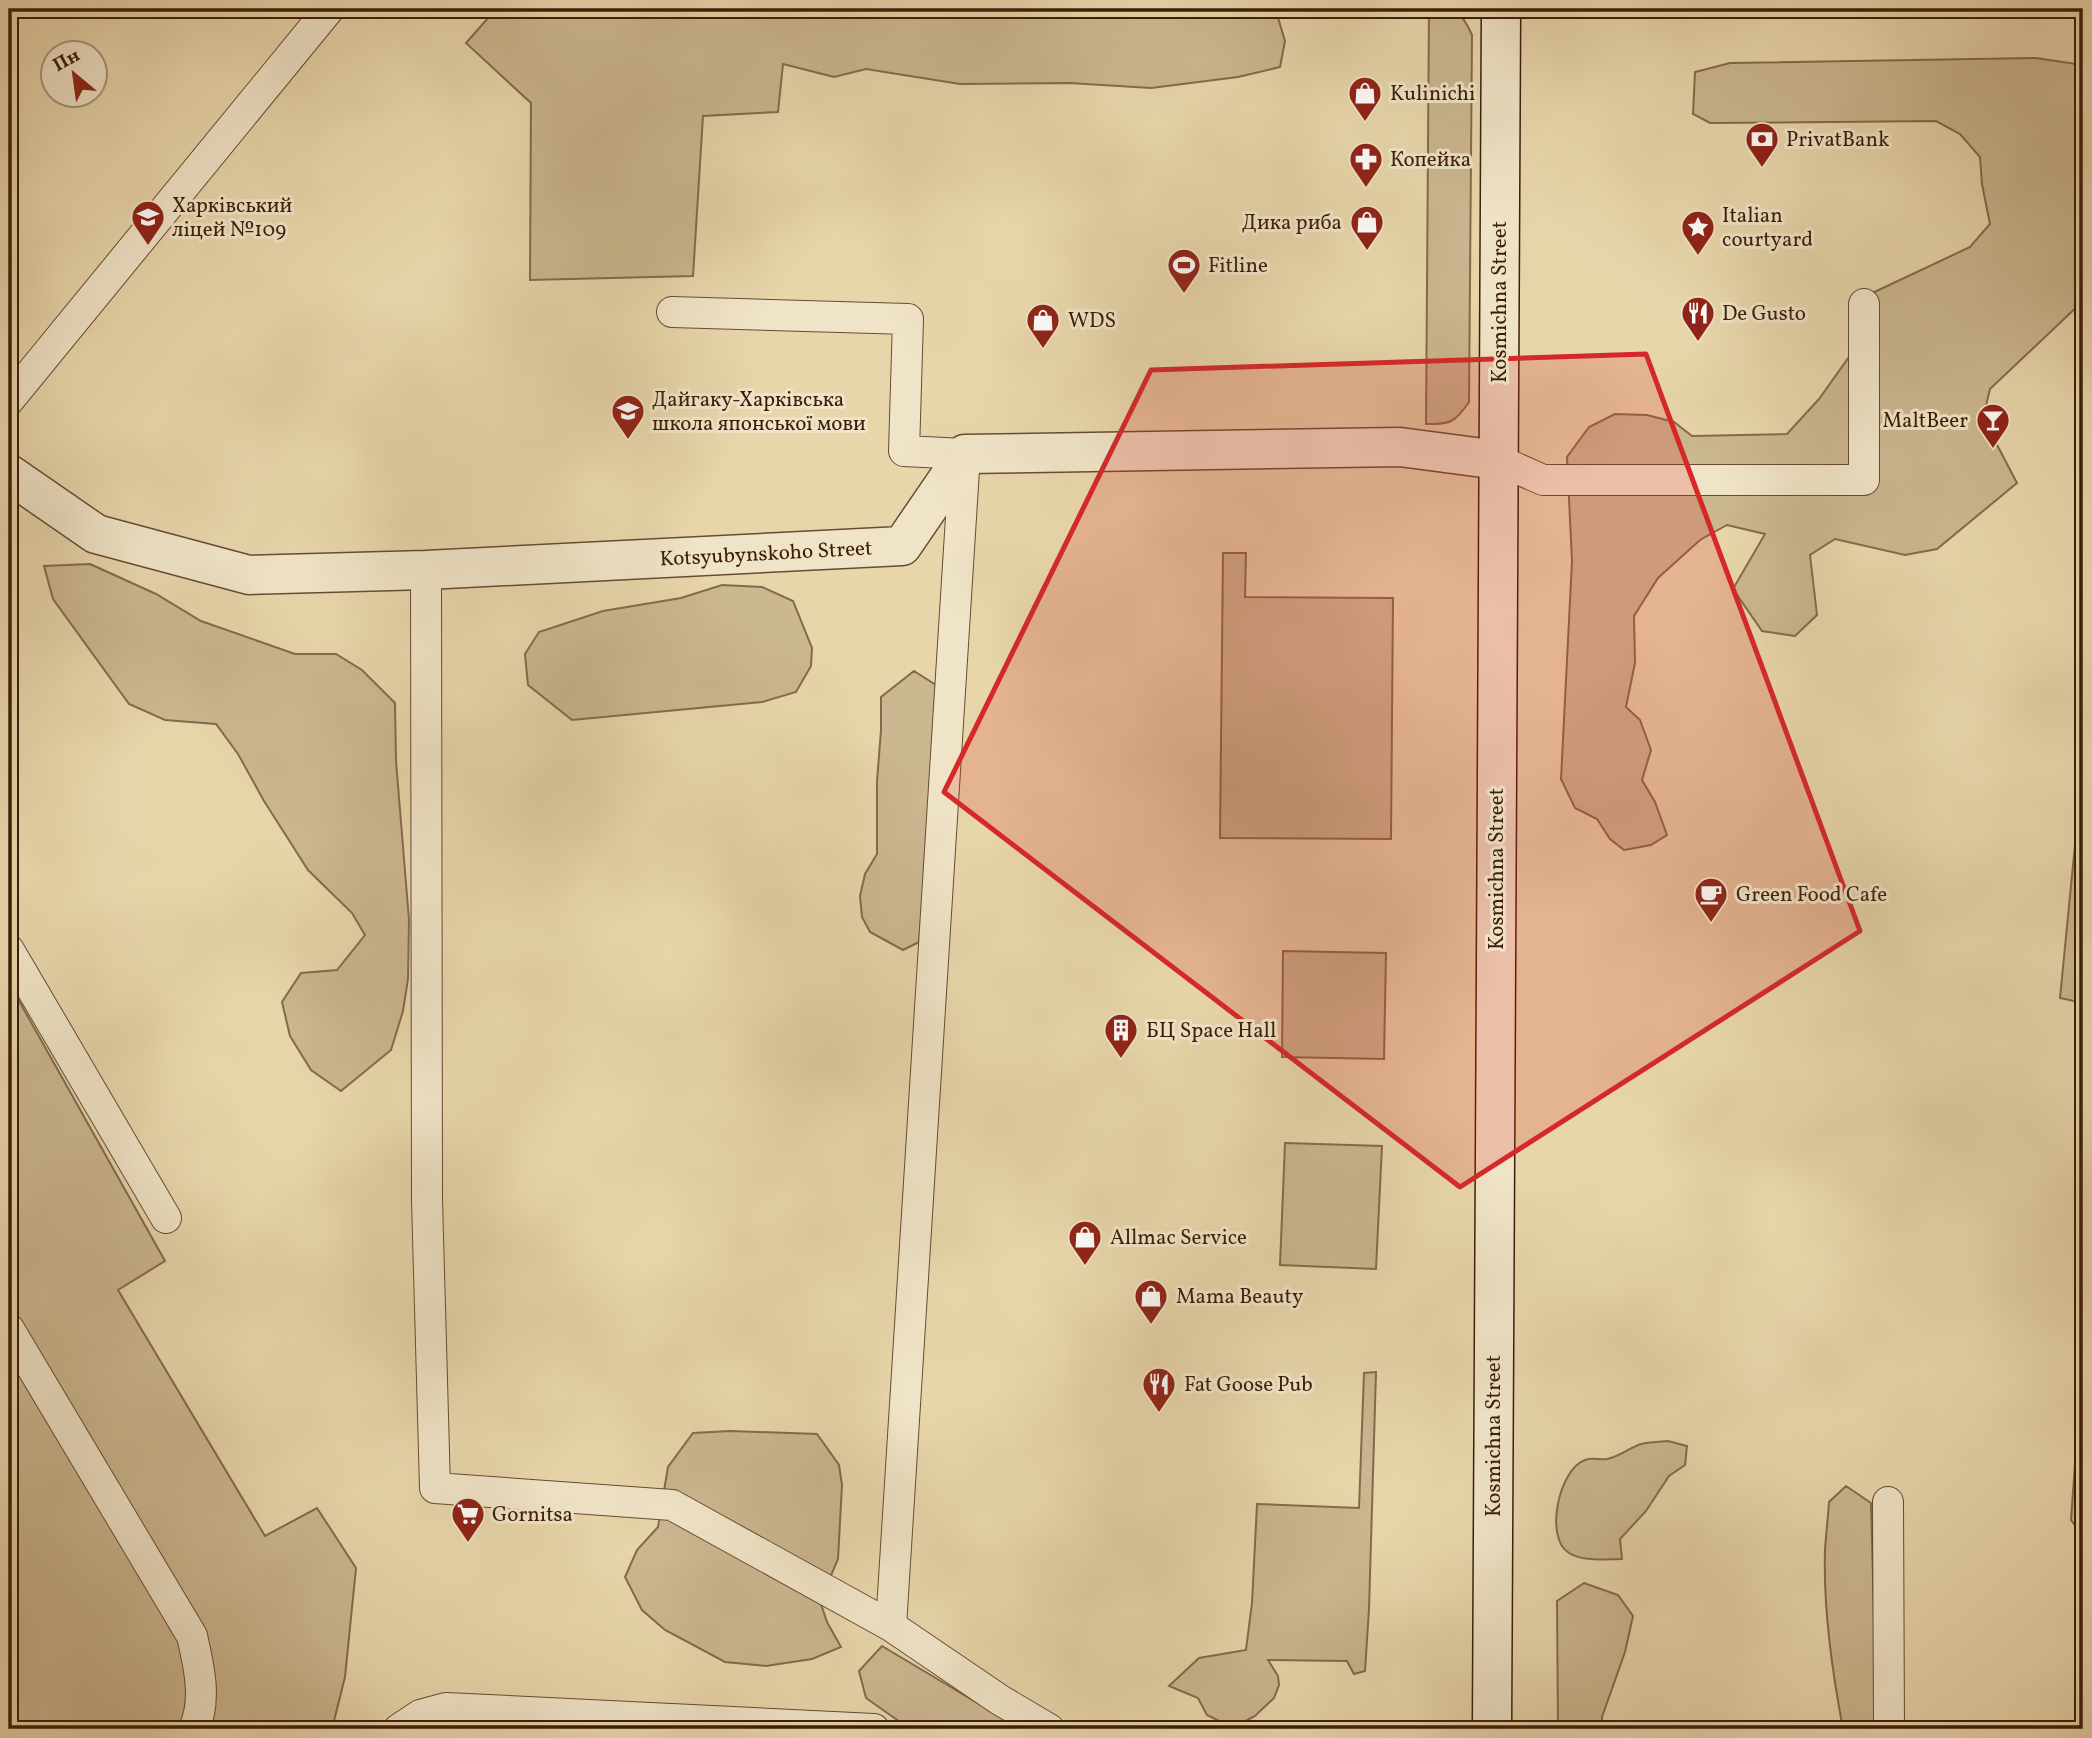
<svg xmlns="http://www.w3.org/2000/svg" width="2092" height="1738" viewBox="0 0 2092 1738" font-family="Vollkorn,serif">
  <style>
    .green { fill: #cbb790; stroke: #846a4d; stroke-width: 2 }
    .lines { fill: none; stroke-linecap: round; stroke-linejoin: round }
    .lane-casing { stroke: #674b32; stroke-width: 32 }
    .street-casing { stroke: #674b32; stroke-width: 41 }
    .secondary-casing { stroke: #3c1d0a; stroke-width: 41 }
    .lane { stroke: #f0e4c8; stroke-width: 30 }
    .street { stroke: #f0e4c8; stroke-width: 38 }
    .secondary { stroke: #f0e4c8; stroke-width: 38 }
    .marked { fill: #d62828; fill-opacity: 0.2; stroke: #d62828; stroke-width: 5; stroke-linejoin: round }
    .labels { text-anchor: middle; stroke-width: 6; stroke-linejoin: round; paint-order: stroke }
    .poi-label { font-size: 21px; fill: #3c1d0a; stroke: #f0e4c8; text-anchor: start }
    .street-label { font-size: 21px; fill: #3c1d0a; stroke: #f0e4c8 }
  </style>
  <rect width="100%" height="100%" fill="#e8d6ab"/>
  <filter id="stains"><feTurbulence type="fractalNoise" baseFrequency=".00286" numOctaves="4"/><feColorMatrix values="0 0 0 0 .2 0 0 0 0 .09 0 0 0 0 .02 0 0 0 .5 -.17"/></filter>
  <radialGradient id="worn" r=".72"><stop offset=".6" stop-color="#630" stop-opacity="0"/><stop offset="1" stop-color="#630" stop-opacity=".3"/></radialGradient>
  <path class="green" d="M496 9H1271L1276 11 1285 41 1280 67 1238 77 1151 88 1069 83 960 84 866 69 834 77 783 64 778 112 703 116 693 276 530 280 531 103 466 43Z
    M1429 9C1456 9 1461 10 1472 35L1469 402C1456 421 1451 425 1426 424Z
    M2036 58 2083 65V301L1990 389 1983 418 2017 483 1937 549 1905 555 1835 539 1810 555 1817 615 1795 636 1762 631 1733 589 1765 534 1727 525 1700 540 1658 578 1634 616 1635 663 1626 707 1640 720 1651 750 1642 780 1655 802 1667 835 1651 845 1624 850 1610 839 1597 819 1575 808 1561 779 1572 561 1567 457 1589 427 1615 414 1647 415 1674 422 1692 436 1787 434 1819 399 1856 347 1868 295 1970 247 1990 224 1982 184 1980 157 1960 134 1936 121 1710 123 1693 114 1695 72 1730 63Z
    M1223 553H1246L1245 597 1393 598 1391 839 1220 838Z
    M90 564 156 594 201 621 295 654H336L362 670 395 703 396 761 409 920 408 979 403 1011 391 1050 341 1091 311 1070 290 1036 282 1002 301 973 337 970 365 935 352 913 308 870 264 801 238 754 216 724 165 720 129 704 53 599 44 566Z
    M722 585 762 587 793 601 812 648 811 666 796 692 762 702 572 720 528 685 525 654 539 632 603 611 681 598Z
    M914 671 936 685 938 745 919 942 903 950 870 932 862 917 860 896 865 874 877 854V781L881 730V697Z
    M2083 763V1003L2060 998Z
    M1283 951 1386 953 1384 1059 1282 1057Z
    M9 983 165 1261 118 1290 265 1536 317 1508 356 1568 345 1677 332 1729H9Z
    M1285 1143 1382 1146 1376 1269 1280 1265Z
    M2083 1353V1536L2071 1520Z
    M1376 1372 1369 1609 1365 1671 1354 1674 1347 1661 1268 1660 1278 1676 1279 1685 1274 1698 1255 1716 1242 1723 1225 1724 1207 1715 1198 1698 1169 1686 1199 1658 1246 1650 1252 1603 1257 1504 1359 1508 1364 1373Z
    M730 1431 817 1434 839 1465 842 1485 838 1559 820 1601 827 1622 841 1647 812 1659 766 1666 725 1662 665 1630 642 1610 625 1577 637 1550 658 1527 668 1467 693 1433Z
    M1668 1441 1687 1446 1685 1465 1669 1476 1646 1511 1620 1539 1622 1559C1606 1559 1583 1562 1569 1553 1544 1538 1559 1469 1585 1460 1591 1457 1600 1460 1607 1459 1619 1457 1629 1448 1641 1444 1650 1442 1659 1442 1668 1441Z
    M1846 1486 1871 1503 1877 1729H1843C1832 1671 1823 1610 1825 1550 1826 1534 1828 1518 1829 1502Z
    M1584 1583 1618 1595 1633 1616 1625 1652 1602 1717V1729H1558L1557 1601Z
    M882 1646 1021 1729H910L866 1698 859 1671Z"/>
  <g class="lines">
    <defs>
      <path id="lane" d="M672 312 908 319 904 451 965 454 891 1626
        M9 400 329 9
        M1498 460 1543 480H1864V304
        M426 570 427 1200 435 1488 672 1505 891 1626 1000 1700 1049 1729
        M9 950 166 1218
        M9 1329 192 1636C199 1666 207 1700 194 1729
        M1888 1502 1889 1729
        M399 1729 420 1715 446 1708 874 1729"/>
      <path id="street" d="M9 474 96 534 249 575 426 570 902 546 965 454 1400 447 1498 460"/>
      <path id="secondary" d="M1492 1729 1501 9"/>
    </defs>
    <use href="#lane" class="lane-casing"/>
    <use href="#street" class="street-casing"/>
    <use href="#secondary" class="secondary-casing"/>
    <use href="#lane" class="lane"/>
    <use href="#street" class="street"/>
    <use href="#secondary" class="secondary"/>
  </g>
  <path class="marked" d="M1646 354 1860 931 1460 1187 944 792 1151 370Z"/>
  <defs>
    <symbol id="shop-pin" viewBox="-11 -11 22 30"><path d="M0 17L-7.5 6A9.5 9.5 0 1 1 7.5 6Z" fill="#8f2418" stroke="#f0e4c8"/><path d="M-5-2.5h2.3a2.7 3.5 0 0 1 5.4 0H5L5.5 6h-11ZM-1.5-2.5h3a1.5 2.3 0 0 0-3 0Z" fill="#fff"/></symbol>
    <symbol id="bank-pin" viewBox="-11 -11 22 30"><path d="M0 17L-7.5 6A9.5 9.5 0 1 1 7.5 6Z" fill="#8f2418" stroke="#f0e4c8"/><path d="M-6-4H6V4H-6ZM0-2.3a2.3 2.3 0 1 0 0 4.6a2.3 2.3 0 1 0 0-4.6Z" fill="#fff"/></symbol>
    <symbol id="pharmacy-pin" viewBox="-11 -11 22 30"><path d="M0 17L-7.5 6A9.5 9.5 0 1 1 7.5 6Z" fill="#8f2418" stroke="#f0e4c8"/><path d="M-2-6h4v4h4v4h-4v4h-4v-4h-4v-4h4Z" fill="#fff"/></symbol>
    <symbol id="school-pin" viewBox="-11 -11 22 30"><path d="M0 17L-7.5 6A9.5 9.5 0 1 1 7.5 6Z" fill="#8f2418" stroke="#f0e4c8"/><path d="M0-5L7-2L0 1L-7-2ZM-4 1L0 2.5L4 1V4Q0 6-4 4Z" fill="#fff"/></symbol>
    <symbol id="sight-pin" viewBox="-11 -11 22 30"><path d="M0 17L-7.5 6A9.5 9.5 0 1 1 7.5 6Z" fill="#8f2418" stroke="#f0e4c8"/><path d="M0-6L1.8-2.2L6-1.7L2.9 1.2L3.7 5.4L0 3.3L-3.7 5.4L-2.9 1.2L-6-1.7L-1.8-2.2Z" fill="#fff"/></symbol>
    <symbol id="stadium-pin" viewBox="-11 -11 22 30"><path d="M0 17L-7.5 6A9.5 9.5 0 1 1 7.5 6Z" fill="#8f2418" stroke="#f0e4c8"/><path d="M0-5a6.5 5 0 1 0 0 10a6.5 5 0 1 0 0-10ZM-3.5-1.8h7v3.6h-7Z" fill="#fff"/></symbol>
    <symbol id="restaurant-pin" viewBox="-11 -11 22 30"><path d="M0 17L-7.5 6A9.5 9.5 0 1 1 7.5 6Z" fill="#8f2418" stroke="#f0e4c8"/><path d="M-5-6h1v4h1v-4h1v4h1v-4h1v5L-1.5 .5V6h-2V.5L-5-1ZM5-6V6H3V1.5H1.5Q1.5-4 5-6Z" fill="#fff"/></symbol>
    <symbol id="university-pin" viewBox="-11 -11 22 30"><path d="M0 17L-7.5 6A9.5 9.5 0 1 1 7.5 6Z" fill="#8f2418" stroke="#f0e4c8"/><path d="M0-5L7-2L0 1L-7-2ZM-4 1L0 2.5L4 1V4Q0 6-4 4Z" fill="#fff"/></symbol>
    <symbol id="bar-pin" viewBox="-11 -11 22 30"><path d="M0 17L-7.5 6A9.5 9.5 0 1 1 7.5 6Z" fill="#8f2418" stroke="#f0e4c8"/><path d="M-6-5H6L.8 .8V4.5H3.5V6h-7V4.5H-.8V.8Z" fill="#fff"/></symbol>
    <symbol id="cafe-pin" viewBox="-11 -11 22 30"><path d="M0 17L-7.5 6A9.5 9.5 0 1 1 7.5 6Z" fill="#8f2418" stroke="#f0e4c8"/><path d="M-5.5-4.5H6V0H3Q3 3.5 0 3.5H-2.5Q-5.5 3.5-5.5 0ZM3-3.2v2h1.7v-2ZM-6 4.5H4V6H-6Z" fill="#fff"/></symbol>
    <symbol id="building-pin" viewBox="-11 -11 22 30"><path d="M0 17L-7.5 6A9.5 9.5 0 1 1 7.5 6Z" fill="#8f2418" stroke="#f0e4c8"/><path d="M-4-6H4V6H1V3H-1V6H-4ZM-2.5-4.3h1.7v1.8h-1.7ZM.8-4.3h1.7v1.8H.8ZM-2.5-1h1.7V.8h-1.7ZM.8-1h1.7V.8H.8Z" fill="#fff"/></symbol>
    <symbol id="supermarket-pin" viewBox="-11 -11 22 30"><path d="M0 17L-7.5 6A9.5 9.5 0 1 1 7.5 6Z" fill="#8f2418" stroke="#f0e4c8"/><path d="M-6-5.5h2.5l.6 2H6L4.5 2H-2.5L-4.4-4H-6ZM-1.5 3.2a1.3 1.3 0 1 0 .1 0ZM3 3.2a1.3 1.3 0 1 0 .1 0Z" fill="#fff"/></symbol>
  </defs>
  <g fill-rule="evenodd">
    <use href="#shop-pin" x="1346" y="74" width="38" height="52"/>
    <use href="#bank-pin" x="1743" y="120" width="38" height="52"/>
    <use href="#pharmacy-pin" x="1347" y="140" width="38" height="52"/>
    <use href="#school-pin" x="129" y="198" width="38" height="52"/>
    <use href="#shop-pin" x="1348" y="203" width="38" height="52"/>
    <use href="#sight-pin" x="1679" y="208" width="38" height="52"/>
    <use href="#stadium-pin" x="1165" y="246" width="38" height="52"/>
    <use href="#restaurant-pin" x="1679" y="294" width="38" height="52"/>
    <use href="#shop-pin" x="1024" y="301" width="38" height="52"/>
    <use href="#university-pin" x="609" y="392" width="38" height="52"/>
    <use href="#bar-pin" x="1974" y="401" width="38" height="52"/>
    <use href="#cafe-pin" x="1692" y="875" width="38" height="52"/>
    <use href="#building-pin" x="1102" y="1011" width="38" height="52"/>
    <use href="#shop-pin" x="1066" y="1218" width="38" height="52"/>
    <use href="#shop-pin" x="1132" y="1277" width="38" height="52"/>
    <use href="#restaurant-pin" x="1140" y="1365" width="38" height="52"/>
    <use href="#supermarket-pin" x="449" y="1495" width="38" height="52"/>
  </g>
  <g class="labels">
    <g class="poi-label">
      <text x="1390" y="100">Kulinichi</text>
      <text x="1786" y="146">PrivatBank</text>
      <text x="1390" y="166">Копейка</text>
      <text x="172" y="212">Харківський<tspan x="172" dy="24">ліцей №109</tspan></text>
      <text x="1722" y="222">Italian<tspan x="1722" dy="24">courtyard</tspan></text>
      <text x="1342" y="229" text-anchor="end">Дика риба</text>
      <text x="1208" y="272">Fitline</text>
      <text x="1722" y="320">De Gusto</text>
      <text x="1068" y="327">WDS</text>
      <text x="652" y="406">Дайгаку-Харківська<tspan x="652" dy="24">школа японської мови</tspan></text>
      <text x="1968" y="427" text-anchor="end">MaltBeer</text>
      <text x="1736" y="901">Green Food Cafe</text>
      <text x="1146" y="1037">БЦ Space Hall</text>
      <text x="1110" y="1244">Allmac Service</text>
      <text x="1176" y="1303">Mama Beauty</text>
      <text x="1184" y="1391">Fat Goose Pub</text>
      <text x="492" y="1521">Gornitsa</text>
    </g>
    <g class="street-label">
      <text transform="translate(1499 302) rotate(-90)" y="7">Kosmichna Street</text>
      <text transform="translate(766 553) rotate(-3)" y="7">Kotsyubynskoho Street</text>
      <text transform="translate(1496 869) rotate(-90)" y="7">Kosmichna Street</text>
      <text transform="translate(1493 1436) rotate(-90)" y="7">Kosmichna Street</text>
    </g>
  </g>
  <rect width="2092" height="1738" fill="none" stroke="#e8d6ab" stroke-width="35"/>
  <rect x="10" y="10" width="2071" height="1717" fill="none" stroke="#3c1d0a" stroke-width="3.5"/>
  <rect x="18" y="18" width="2057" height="1703" fill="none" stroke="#3c1d0a" stroke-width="2"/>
  <g transform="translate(74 74) rotate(331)"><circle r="33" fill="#f0e4c8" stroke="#a8947c" stroke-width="2"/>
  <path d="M0-5L12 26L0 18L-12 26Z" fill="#8f2418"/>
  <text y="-10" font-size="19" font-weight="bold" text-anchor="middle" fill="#3c1d0a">Пн</text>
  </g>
  <rect width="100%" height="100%" filter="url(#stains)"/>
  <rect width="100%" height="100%" fill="url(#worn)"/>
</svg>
